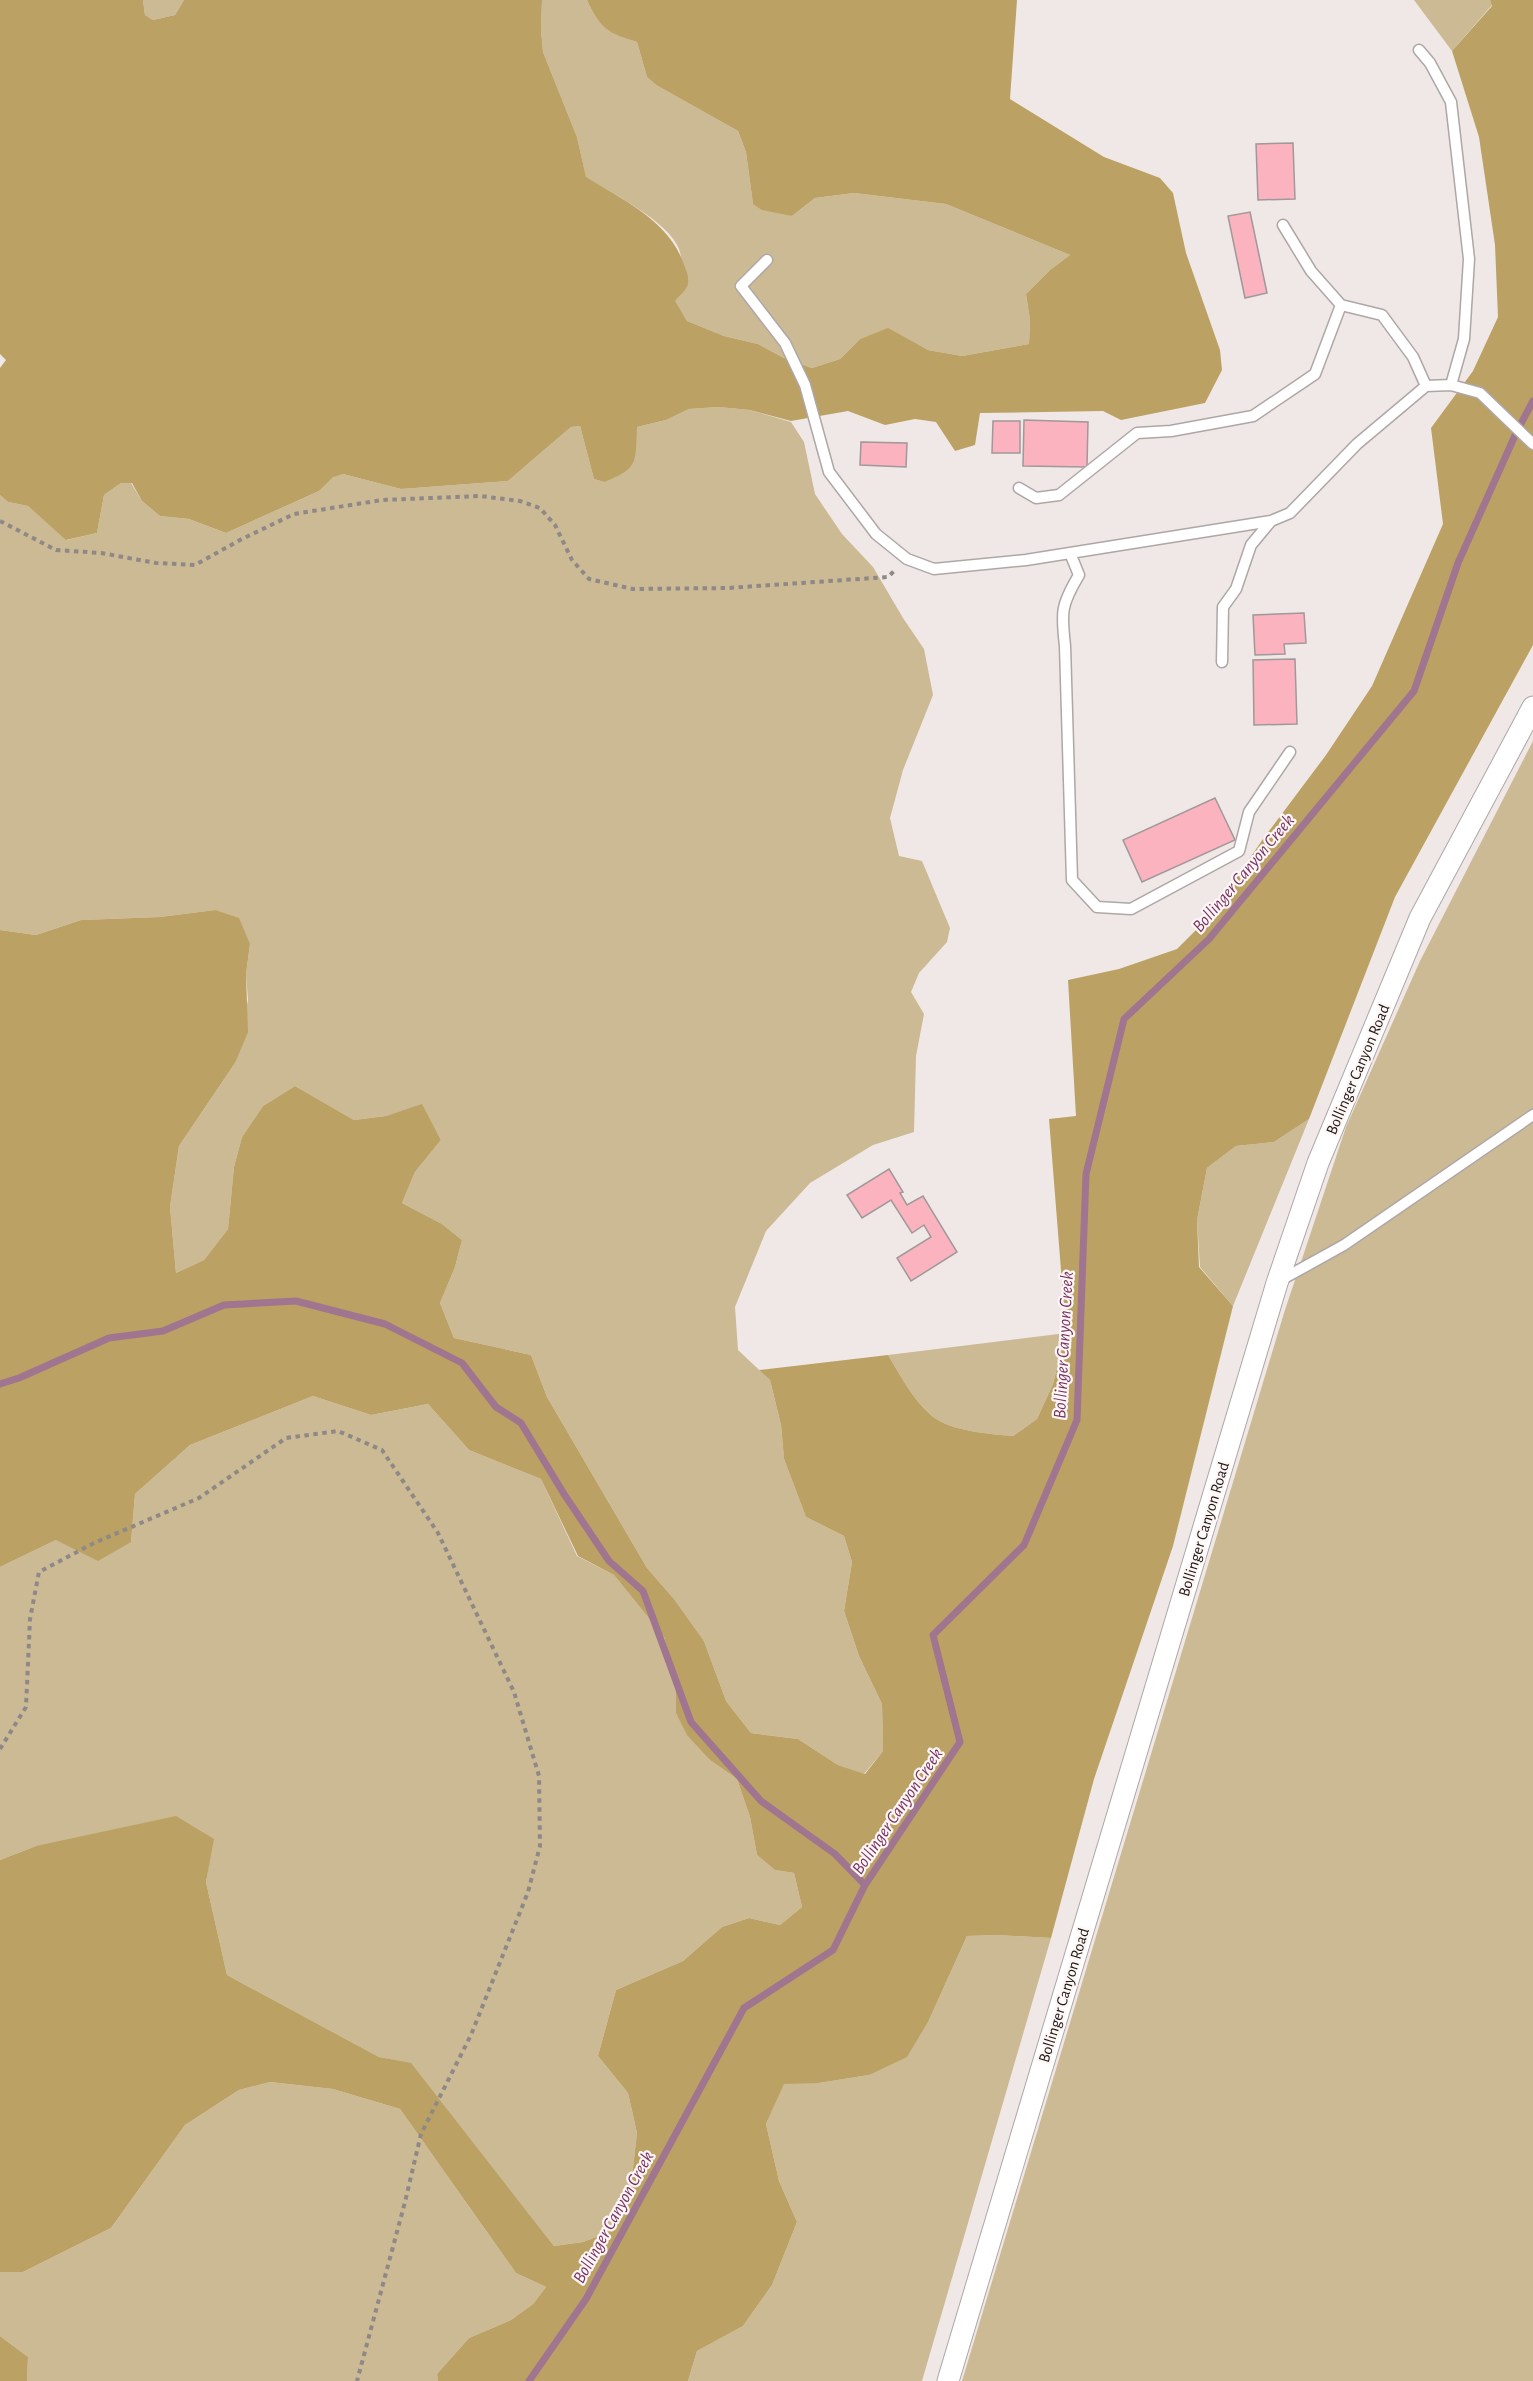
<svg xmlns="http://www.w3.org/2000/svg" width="1533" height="2381" viewBox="0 0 1533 2381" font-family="'Alegreya Sans',sans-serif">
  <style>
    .green { fill: #cbba94 }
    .forest { fill: #bba164 }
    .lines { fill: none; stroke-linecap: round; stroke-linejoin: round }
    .stream { stroke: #9f758f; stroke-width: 7 }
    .building { fill: #fbb3bf; stroke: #a09899; stroke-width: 1.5 }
    .service-casing { stroke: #aea7a6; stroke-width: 13 }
    .minor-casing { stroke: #aea7a6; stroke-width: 23 }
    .path { stroke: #8e8987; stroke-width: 4; stroke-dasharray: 4.5 4.5; stroke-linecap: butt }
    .service { stroke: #fff; stroke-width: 10 }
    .minor { stroke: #fff; stroke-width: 21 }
    .labels { text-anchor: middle; stroke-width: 4.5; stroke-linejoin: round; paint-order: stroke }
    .street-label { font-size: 16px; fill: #1b1817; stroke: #fdf6f4 }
    .water-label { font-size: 18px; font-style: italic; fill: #783262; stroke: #fdf6f4 }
  </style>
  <rect width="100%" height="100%" fill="#f0e8e6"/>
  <path class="green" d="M143 0H184L175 15 153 20 145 15Z
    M542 0H587C600 29 608 32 637 42L647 77 656 85 738 131 746 152 753 204 792 216 815 198 854 193 946 204 1070 255 1050 270 1026 294 1030 320 1029 344 962 356 928 350 888 329 860 339 840 359 812 368 784 358 758 344 724 336 687 321 674 301 687 287C684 275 683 261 679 249 669 222 611 192 586 178L577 137 543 52 541 30Z
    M1414 0H1490L1492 5 1452 51Z
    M719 407 750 410 791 422 804 442 815 494 842 534 873 567 903 618 924 649 933 695 903 770 890 818 899 856 922 861 950 928 947 942 919 973 911 992 924 1014 916 1056 914 1132 873 1145 810 1183 766 1231 735 1307 738 1350 770 1380 781 1425 784 1459 806 1517 844 1536 852 1562 844 1611 859 1656 882 1704 883 1751 864 1774 838 1765 798 1739 751 1733 726 1701 704 1641 674 1599 647 1568 547 1397 531 1355 454 1338 440 1303 455 1267 462 1240 442 1224 402 1203 415 1172 441 1140 422 1105 386 1116 354 1120 295 1086 263 1106 242 1137 234 1167 228 1229 204 1260 176 1273 170 1207 179 1146 235 1063 248 1000 246 974 250 944 215 910 160 917 81 920 36 935 0 930V495L8 502 28 506 67 540 97 533 104 495 121 483H131L142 501 160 516 189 519 226 533 319 491 333 476 343 474 401 489 508 481 571 427 580 426 594 479 604 482 637 427 666 420 689 409Z
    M1533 741V2381H962L1284 1313 1346 1127 1420 961Z
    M1309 1119 1233 1306 1200 1267 1197 1220 1207 1168 1236 1146 1274 1142Z
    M1066 1333 1053 1384 1037 1419 1013 1436C990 1434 950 1431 932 1416 912 1399 901 1376 888 1355Z
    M313 1396 371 1415 428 1404 469 1450 541 1479 577 1556 614 1575 664 1637 676 1681V1713L710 1760 737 1779 750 1817 757 1855 775 1870 794 1873 802 1907 780 1925 749 1918 722 1927 683 1961 616 1990 598 2056 628 2093 637 2133 632 2176 609 2232 583 2242 554 2246 411 2064 379 2057 227 1975 206 1882 213 1838 36 1846 0 1860V1567L56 1540 131 1542 135 1494 190 1445Z
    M997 1935 1051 1938 922 2381H688L697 2351 743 2326 772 2285 797 2222 779 2181 766 2124 784 2083H819L869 2075 929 2020 967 1936Z
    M270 2082 333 2089 400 2109 516 2273 546 2287 533 2304 511 2320 469 2338 437 2374 438 2381H27L28 2357 0 2336V2272H23L111 2228 185 2125 239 2090Z"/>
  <path class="forest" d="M0 0H143L145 15 153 20 175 15 184 0H542L541 30 543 52 577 137 586 177C623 200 670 221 684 265 687 272 690 279 687 287 684 292 678 297 675 301L687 321 724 336 758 344 784 358 812 368 840 359 860 339 888 328 928 350 962 356 1029 344 1030 320 1026 294 1050 270 1070 255 946 204 854 193 815 198 792 216 762 210 753 204 746 152 738 131 656 85 647 77 637 42C608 33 600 29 587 0H1017L1010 99 1104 157 1160 178 1173 193 1186 253 1220 350 1222 370 1205 403 1121 420 1103 411 980 413 975 445 955 451 936 422 915 419 885 425 848 411 791 421 750 410 719 407 689 409 666 420 637 427C635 462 640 468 604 482L594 479 580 426 571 427 508 481 401 489 343 474 333 477 319 491 226 533 189 519 160 516 142 501 132 483H121L104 495 97 533 66 540 28 506 8 502 0 495V368L6 360 0 354Z
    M1490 0H1533V645L1395 897 1309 1119 1274 1142 1236 1146 1207 1168 1197 1220 1199 1267 1233 1306 1173 1546 1094 1779 1051 1938 997 1935 967 1936 929 2020 907 2057 869 2075 819 2083 784 2084 766 2124 779 2181 797 2222 772 2285 743 2326 697 2351 688 2381H438L437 2374 469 2338 511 2320 533 2304 546 2287 516 2273 400 2109 333 2089 270 2082 239 2090 185 2125 111 2228 23 2272H0V1860L36 1846 176 1816 214 1839 206 1882 227 1975 379 2057 411 2063 554 2246 583 2242 609 2232 632 2176 637 2133 628 2093 598 2056 616 1990 683 1961 722 1927 749 1918 780 1925 802 1907 794 1873 775 1870 757 1855 750 1817 737 1779 710 1760 687 1735 676 1713V1681L664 1637 614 1575 578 1556 541 1479 469 1450 428 1404 371 1415 313 1396 190 1445 135 1494 131 1542 98 1561 56 1540 0 1567V930L36 935 81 920 160 917 215 910 239 918 250 944 246 974 248 1032 235 1063 179 1146 170 1207 176 1273 204 1260 228 1229 234 1167 242 1137 263 1106 295 1086 354 1120 386 1116 422 1104 441 1140 415 1172 402 1203 442 1224 462 1240 455 1267 440 1303 454 1338 531 1355 547 1397 647 1568 674 1599 704 1641 726 1701 751 1733 798 1739 838 1765 865 1774 883 1751 882 1704 859 1656 844 1611 852 1562 844 1536 806 1517 784 1459 781 1425 770 1380 759 1370 888 1355C901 1376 912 1399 932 1416 950 1431 990 1434 1013 1436L1037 1419 1053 1384 1066 1333 1049 1119 1076 1116 1068 980 1119 969 1177 949 1210 916 1263 839 1326 755 1372 686 1443 524 1431 428 1473 371 1498 317 1495 245 1479 137 1452 51 1492 6Z
    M0 2336 28 2357 27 2381H0Z"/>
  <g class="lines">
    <path class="stream" d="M0 1384 19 1378 109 1338 163 1331 224 1305 296 1301 385 1324 462 1363 496 1407 521 1423 564 1494 609 1561 643 1591 691 1722 761 1801 835 1854 865 1885
      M529 2381 586 2299 744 2008 833 1950 865 1885 960 1742 933 1635 1024 1545 1077 1420 1086 1174 1124 1019 1209 939 1414 691 1458 563 1517 431 1533 401"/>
  </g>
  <path class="building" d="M1293 143 1295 199 1258 200 1256 144Z
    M1250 212 1267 293 1245 298 1228 216Z
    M1024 420 1088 422 1087 467 1023 466Z
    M993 421H1020V453H992Z
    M861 442 907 443 906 467 860 465Z
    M1304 613 1306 643 1284 644 1285 654 1255 655 1253 615Z
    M1295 659 1297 724 1254 725 1253 660Z
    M1215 798 1235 840 1142 882 1123 840Z
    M889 1169 903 1192 900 1193 907 1205 923 1196 957 1252 911 1281 897 1258 931 1237 924 1225 912 1233 891 1200 862 1218 847 1195Z"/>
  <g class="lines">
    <defs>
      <path id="service" d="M1419 50 1430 63 1451 102 1469 259 1464 339 1451 385
        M1283 225 1311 271 1341 305 1382 315 1413 357 1426 386
        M767 260 741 286 785 343 805 385 829 472 876 534 907 559 934 569 1026 560 1070 553 1079 575C1061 605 1061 612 1065 646L1072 880 1097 907 1131 909 1239 851 1249 812 1290 752
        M1019 488 1036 498 1059 495 1137 433 1171 431 1253 416 1315 374 1341 305
        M1070 553 1271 521
        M1222 662 1223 607 1236 589 1251 545 1271 521 1290 513 1357 444 1426 386 1451 385 1480 393 1533 444
        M1279 1281 1344 1245 1533 1115"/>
      <path id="minor" d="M948 2381 1277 1283 1318 1163 1420 918 1533 707"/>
    </defs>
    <use href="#service" class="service-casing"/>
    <use href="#minor" class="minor-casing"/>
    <path class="path" d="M0 521 56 550 101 553 156 563 195 565 240 540 294 514 382 500 480 496 520 501 540 508 555 525 572 560 589 579 633 589 728 588 888 577 896 569
      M0 1749 26 1707 30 1619 39 1572 94 1543 199 1498 286 1438 338 1431 382 1450 438 1533 514 1692 539 1776 540 1846 528 1892 471 2035 421 2134 405 2202 357 2381"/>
    <use href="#service" class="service"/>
    <use href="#minor" class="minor"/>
  </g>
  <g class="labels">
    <g class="street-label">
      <text transform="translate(1357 1069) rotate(-67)" y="6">Bollinger Canyon Road</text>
      <text transform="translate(1203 1529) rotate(-73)" y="6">Bollinger Canyon Road</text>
      <text transform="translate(1063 1995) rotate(-73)" y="6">Bollinger Canyon Road</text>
    </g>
    <g class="water-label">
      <text transform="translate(1243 873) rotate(-50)" y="6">Bollinger Canyon Creek</text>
      <text transform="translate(1063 1345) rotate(-87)" y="6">Bollinger Canyon Creek</text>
      <text transform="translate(897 1811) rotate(-56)" y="6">Bollinger Canyon Creek</text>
      <text transform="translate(613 2217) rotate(-61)" y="6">Bollinger Canyon Creek</text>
    </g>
  </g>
</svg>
